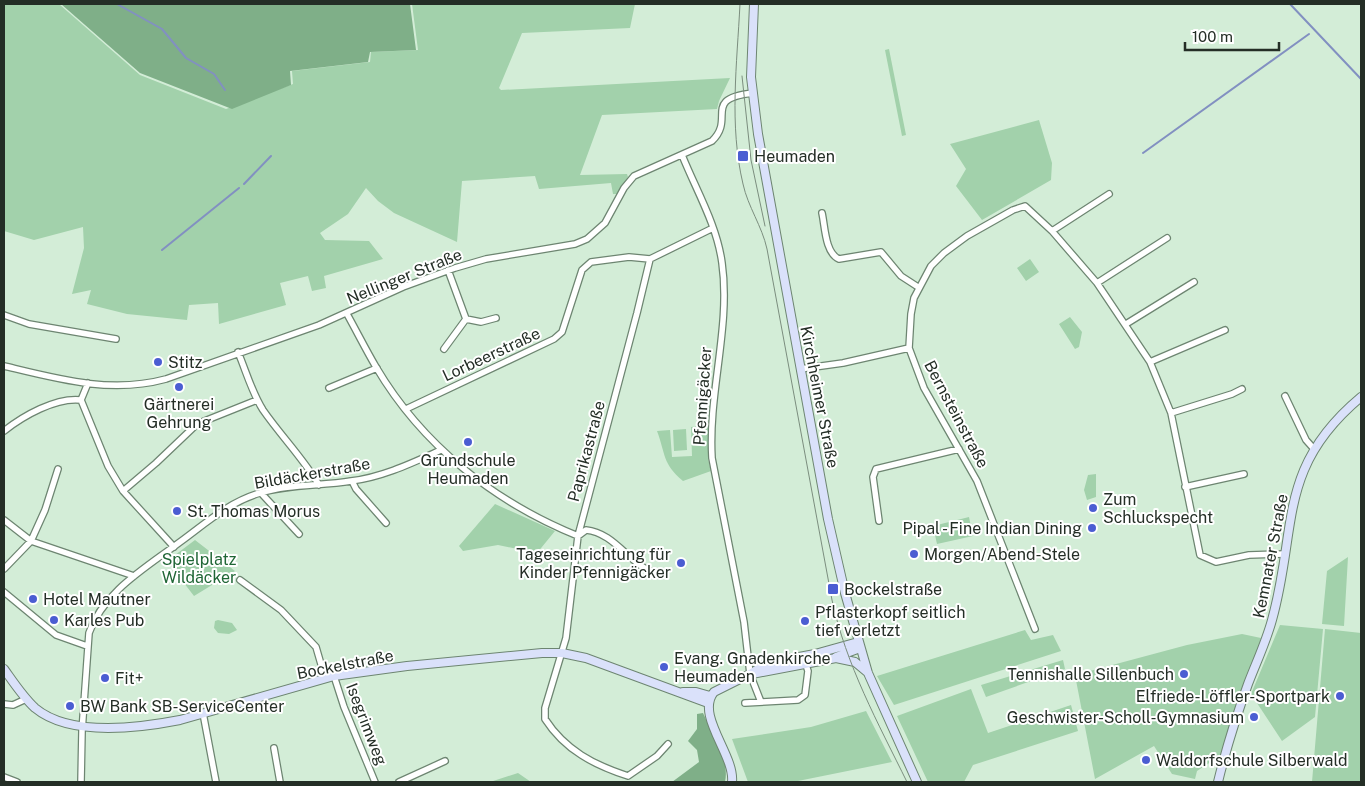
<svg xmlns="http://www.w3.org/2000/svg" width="1365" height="786" viewBox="0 0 1365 786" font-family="'Public Sans',sans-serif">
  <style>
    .green { fill: #a2d1ab }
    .forest { fill: #7faf88 }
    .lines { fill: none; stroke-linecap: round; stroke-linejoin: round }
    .stream { stroke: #8290c1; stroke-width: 2 }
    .street-casing { stroke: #6d8571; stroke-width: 8 }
    .secondary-casing { stroke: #6d8571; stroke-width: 10 }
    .street { stroke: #fff; stroke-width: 5.5 }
    .secondary { stroke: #dae1fa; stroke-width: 8 }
    .tram { stroke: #7b8d7e; stroke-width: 1 }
    .poi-dot { fill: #4b5dd2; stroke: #fff; stroke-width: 2 }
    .labels { text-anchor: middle; stroke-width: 4; stroke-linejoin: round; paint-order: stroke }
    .poi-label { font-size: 16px; fill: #242e26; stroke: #fff; text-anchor: start }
    .street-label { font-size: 16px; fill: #242e26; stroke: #fff }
    .park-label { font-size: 16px; fill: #1f6635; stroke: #fff }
  </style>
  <rect width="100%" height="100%" fill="#d3edd7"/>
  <path class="green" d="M4 4H59L140 75 226 109 293 84 292 71 370 62 371 52 418 50 412 4H635L630 28 522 33 499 88 501 90 730 78 719 101 717 109 602 115 580 175 627 174 628 177 617 194H613L611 183 539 189 535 176 462 181 457 242 394 213 378 201 366 188 348 214 320 233 325 240 369 241 383 259 324 276 326 288 312 291 308 276 280 283 286 305 219 324 218 303 189 305 187 320 127 314 87 304 91 290 72 294 84 248 83 227 34 240 4 231Z
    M889 49 906 135 902 136 885 50Z
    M1039 120 1052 163 1051 180 982 220 956 186 966 169 950 144Z
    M1030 259 1039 272 1026 281 1017 268Z
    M1070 317 1082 332 1079 347 1075 349 1059 324Z
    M708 425V459L711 471 683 481C662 463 666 455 657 431L670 430 672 457 692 456 691 427Z
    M686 429 687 450 674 451 673 430Z
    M1096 474V497L1087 500 1084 490 1088 475Z
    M495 504 555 531 537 553 498 545 463 551 459 546Z
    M969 517 973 536 937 544 933 526Z
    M195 540 235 571 194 596 167 561Z
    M1348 557 1344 626 1322 624 1327 571Z
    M218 620 232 623 237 630 229 634 218 633 214 628 215 621Z
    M1280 625 1323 629 1315 717 1282 741 1251 694Z
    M1325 629 1361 633V782H1312Z
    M1025 630 1031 640 1053 635 1061 651 894 705 877 676Z
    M1242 634 1261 638 1223 754 1197 771 1195 779 1172 774 1154 746 1095 779 1075 675 1187 645Z
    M1063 660 1065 669 986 697 981 685Z
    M971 689 988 733 1071 705 1078 731 973 765 964 782H928L897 716Z
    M866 711 892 762 793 782H748L732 739 811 727Z
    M518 773 531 782H490Z"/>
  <path class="forest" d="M61 4H410L416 50 370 52 368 62 290 71 291 85 232 109 140 73Z
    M703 713C712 733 730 760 725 782H672L699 762 697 750 688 741 697 729V714Z"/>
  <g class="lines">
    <path class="stream" d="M117 4 162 29 186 58 214 74 225 90
      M1290 4 1361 79
      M1143 153 1309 34
      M244 184 271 156
      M162 250 239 188"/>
    <defs>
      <path id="street" d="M682 155C696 190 717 225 722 263 731 326 708 393 712 458L744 622 750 674 761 702
        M822 213C825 226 825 253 839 259L881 252 901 276 918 287
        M1052 231 1109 194
        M650 259 637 313 578 536 566 638 545 708V719C565 750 594 765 628 776L657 756 668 744
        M1097 283 1167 238
        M347 314C357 332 366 350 376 367 422 445 494 502 578 536L586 530C617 533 631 569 660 574
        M4 315 29 324 116 339
        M466 319 481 322 496 318
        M1126 324 1194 282
        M444 349 466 319 448 270
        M238 352C246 371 252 393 263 410 281 436 303 458 319 485
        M1150 362 1225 330
        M4 366C58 379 111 394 166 379L319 325 403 287 455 268 486 259 575 244 587 239 605 223 624 188 634 176 712 141C736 118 701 99 753 93
        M800 369 843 363 909 348
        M88 383 81 400 108 466 123 491 174 547
        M329 388 377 368
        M1285 396 1306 440 1314 449
        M406 409 554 339 562 332 582 270 591 262 629 257 650 259 713 228
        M1171 413 1232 394 1242 389
        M4 431C23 416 56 397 81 400
        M352 481 356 489 386 523
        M1185 487 1244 474
        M123 491 156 463 197 424 257 400
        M261 493 299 534
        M4 520 31 541 134 576
        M879 521 873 477 876 469 959 449
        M4 569 31 541 45 510 58 469
        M240 580 281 610 316 647 325 678
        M4 592 56 635 87 646
        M1035 629 977 481 924 388 909 348 911 314 914 298 931 266 944 253 967 236 1013 210 1025 206 1052 231 1097 283 1150 362 1171 413 1200 555 1216 562 1249 555 1284 554
        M334 676 344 707 375 782
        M745 703 798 700 805 695 808 671 805 662
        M4 704 13 705 26 699
        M203 713 216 782
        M274 748 280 782
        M4 777 17 782
        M81 782 82 731 89 633C103 592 147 567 180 542 206 523 229 502 260 493 289 484 321 486 351 481 383 477 412 463 441 450
        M399 782 445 761"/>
      <path id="secondary" d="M754 4 751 77 758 134 828 519 845 593 868 673 917 782
        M836 657 860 648
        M4 669C14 683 23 697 35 708 70 737 139 728 180 720L334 676 407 666 542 653H562L586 658 708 703
        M752 674 836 658 855 662 867 672
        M683 692H696L710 696
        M732 782C735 755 695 715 714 692L750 674 767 663 815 654 858 642
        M1218 782C1226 749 1236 717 1248 684 1256 663 1266 642 1272 620 1298 527 1276 468 1361 397"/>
    </defs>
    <use href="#street" class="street-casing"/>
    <use href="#secondary" class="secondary-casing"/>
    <use href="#street" class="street"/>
    <use href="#secondary" class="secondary"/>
    <path class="tram" d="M740 4C737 64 729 125 743 184 748 207 762 226 767 249L832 600C846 665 878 723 907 782
      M742 76 751 160 765 226"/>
  </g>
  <g class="poi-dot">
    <rect x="737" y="150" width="12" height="12" rx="2.5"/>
    <circle cx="158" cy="362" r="5"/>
    <circle cx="179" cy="387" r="5"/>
    <circle cx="468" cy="442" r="5"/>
    <circle cx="1093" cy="508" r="5"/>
    <circle cx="177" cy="511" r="5"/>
    <circle cx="1092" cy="528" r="5"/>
    <circle cx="914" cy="554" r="5"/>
    <circle cx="681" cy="563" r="5"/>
    <rect x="827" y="583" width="12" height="12" rx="2.5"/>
    <circle cx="33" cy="599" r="5"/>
    <circle cx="54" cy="620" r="5"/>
    <circle cx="805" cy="621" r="5"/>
    <circle cx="664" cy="667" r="5"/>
    <circle cx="1184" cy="674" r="5"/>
    <circle cx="105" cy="678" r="5"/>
    <circle cx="1340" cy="696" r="5"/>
    <circle cx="70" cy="706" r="5"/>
    <circle cx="1254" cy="717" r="5"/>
    <circle cx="1146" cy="760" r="5"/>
  </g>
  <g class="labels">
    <g class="poi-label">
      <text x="754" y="162">Heumaden</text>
      <text x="168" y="368">Stitz</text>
      <text x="179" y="410" text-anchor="middle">Gärtnerei<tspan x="179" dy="18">Gehrung</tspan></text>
      <text x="468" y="466" text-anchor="middle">Grundschule<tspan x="468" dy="18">Heumaden</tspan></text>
      <text x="1103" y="505">Zum<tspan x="1103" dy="18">Schluckspecht</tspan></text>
      <text x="187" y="517">St. Thomas Morus</text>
      <text x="1082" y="534" text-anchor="end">Pipal - Fine Indian Dining</text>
      <text x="671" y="560" text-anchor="end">Tageseinrichtung für<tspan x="671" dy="18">Kinder Pfennigäcker</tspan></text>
      <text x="924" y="560">Morgen/Abend-Stele</text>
      <text x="844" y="595">Bockelstraße</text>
      <text x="43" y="605">Hotel Mautner</text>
      <text x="815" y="618">Pflasterkopf seitlich<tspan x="815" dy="18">tief verletzt</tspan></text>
      <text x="64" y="626">Karles Pub</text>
      <text x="674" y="664">Evang. Gnadenkirche<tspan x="674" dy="18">Heumaden</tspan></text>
      <text x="1174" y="680" text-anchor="end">Tennishalle Sillenbuch</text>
      <text x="115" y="684">Fit+</text>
      <text x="1330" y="702" text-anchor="end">Elfriede-Löffler-Sportpark</text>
      <text x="80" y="712">BW Bank SB-ServiceCenter</text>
      <text x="1244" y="723" text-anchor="end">Geschwister-Scholl-Gymnasium</text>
      <text x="1156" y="766">Waldorfschule Silberwald</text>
    </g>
    <g class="street-label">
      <text transform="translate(404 276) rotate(-22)" y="6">Nellinger Straße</text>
      <text transform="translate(491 354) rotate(-25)" y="6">Lorbeerstraße</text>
      <text transform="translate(702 396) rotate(-86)" y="6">Pfennigäcker</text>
      <text transform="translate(820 397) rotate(79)" y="6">Kirchheimer Straße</text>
      <text transform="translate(957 414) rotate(62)" y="6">Bernsteinstraße</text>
      <text transform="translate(586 451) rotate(-75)" y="6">Paprikastraße</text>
      <text transform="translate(312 473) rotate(-10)" y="6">Bildäckerstraße</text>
      <text transform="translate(1270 556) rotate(-79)" y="6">Kemnater Straße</text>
      <text transform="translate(345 664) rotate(-11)" y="6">Bockelstraße</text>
      <text transform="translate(367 724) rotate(69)" y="6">Isegrimweg</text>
    </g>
    <g class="park-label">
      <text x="199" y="565">Spielplatz<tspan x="199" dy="18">Wildäcker</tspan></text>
    </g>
  </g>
  <rect width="1365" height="786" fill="none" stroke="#242e26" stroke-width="10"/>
  <path d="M1185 42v8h94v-8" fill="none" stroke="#242e26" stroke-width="2.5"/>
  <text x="1192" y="42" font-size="15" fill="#242e26" stroke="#ffffff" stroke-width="4" paint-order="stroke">100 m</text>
</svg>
